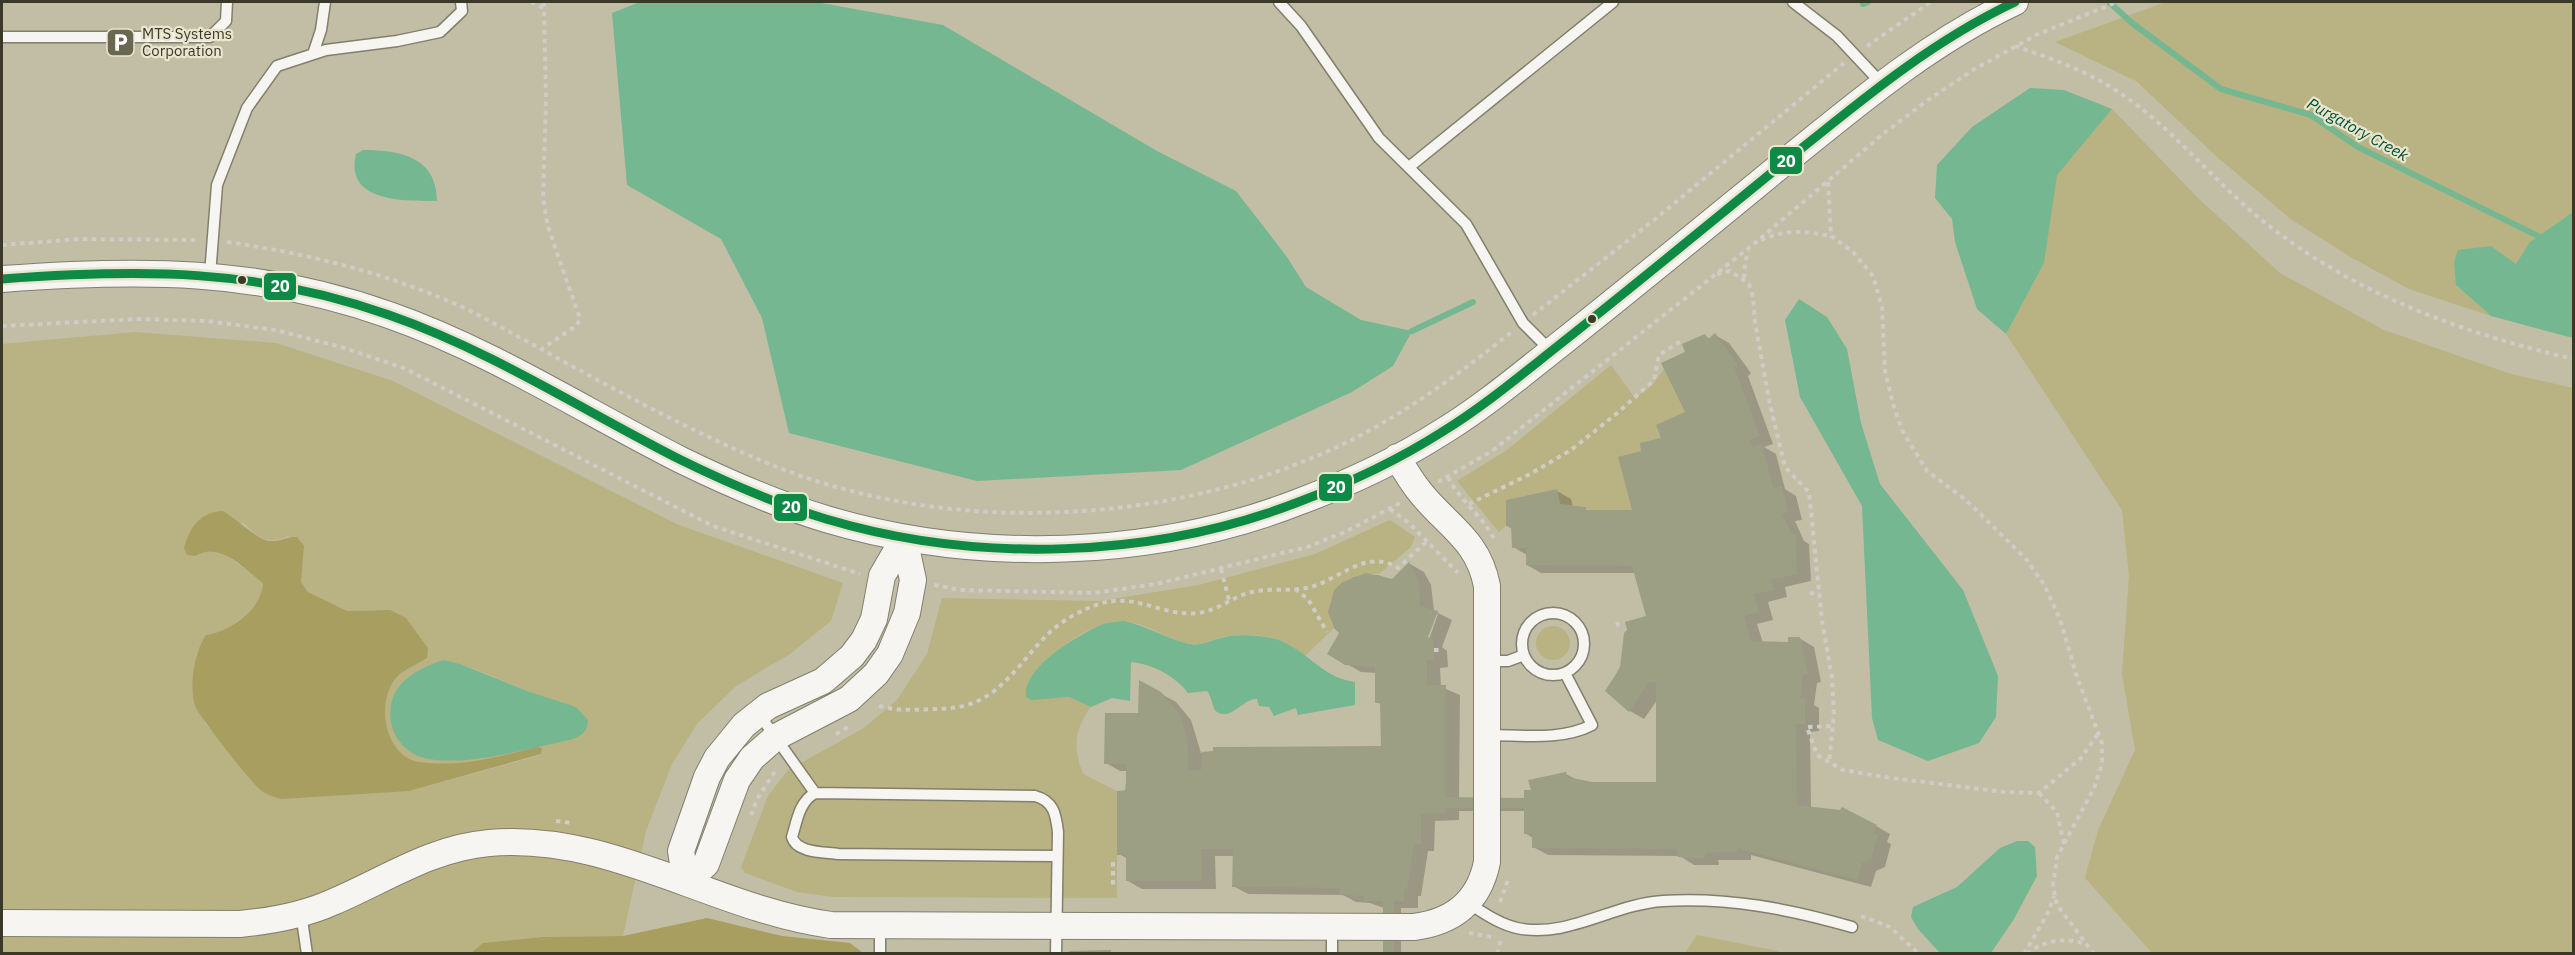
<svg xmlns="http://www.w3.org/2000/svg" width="2575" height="955" viewBox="0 0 2575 955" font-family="'IBM Plex Sans',sans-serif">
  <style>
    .green { fill: #b9b282; fill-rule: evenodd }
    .forest { fill: #a79e5f }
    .water { fill: #75b791 }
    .shadow { fill: #0003; fill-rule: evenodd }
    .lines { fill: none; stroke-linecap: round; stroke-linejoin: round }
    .stream { stroke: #75b791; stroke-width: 6 }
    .building { fill: #9c9f83 }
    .service-casing { stroke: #827f6c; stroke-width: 13 }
    .tertiary-casing { stroke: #827f6c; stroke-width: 28 }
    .path { stroke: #ceccc5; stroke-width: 4; stroke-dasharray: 4.5 4.5; stroke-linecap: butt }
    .service { stroke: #f6f5f2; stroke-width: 10 }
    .tertiary { stroke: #f6f5f2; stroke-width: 26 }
    .bus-1-casing { stroke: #e9e6d0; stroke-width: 14 }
    .bus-1 { stroke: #0e8a46; stroke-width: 9 }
    .bus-dot { fill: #3a3826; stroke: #e9e6d0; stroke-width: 2 }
    .labels { text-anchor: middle; stroke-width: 4.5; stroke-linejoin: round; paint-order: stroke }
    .poi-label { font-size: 15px; fill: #3a3826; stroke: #e9e6d0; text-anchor: start }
    .water-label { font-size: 16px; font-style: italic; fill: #005235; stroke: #e9e6d0 }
    .line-badge { stroke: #e9e6d0; stroke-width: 2 }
    .badge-label { font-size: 16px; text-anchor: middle; font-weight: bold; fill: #fff }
  </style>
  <rect width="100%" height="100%" fill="#c1bea5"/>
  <path class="green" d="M2166 2H2573V212L2530 242 2516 265 2456 285 2491 316 2409 289 2352 258 2292 220 2216 156 2136 81 2055 42Z
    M2112 109 2199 199 2280 273 2384 330 2511 374 2573 388V953H2152L2085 878 2098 830 2135 750 2122 674 2129 576 2122 510 2006 334 2044 263 2056 175Z
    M135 332 276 343 393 381 679 525 843 583 831 621 790 654 736 686 697 724 672 764 646 831 623 936 543 937 483 943 471 954H2V344ZM243 522C257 537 268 546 288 536L304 546 301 582 308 592 347 611 376 610 406 618 427 658C418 664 403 670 396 678 375 703 385 757 420 762 461 769 499 756 538 747L542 748 541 755 409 791 224 744 205 723 196 655 206 635C231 631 261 609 264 583L222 552 206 550ZM444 660C489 670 530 697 576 707L570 740 463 760H439L417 671Z
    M1611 365 1635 398 1652 385 1664 369 1685 412 1657 425 1661 438 1641 451 1632 510H1586V507L1560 504 1557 489 1506 500V526L1499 532 1457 481 1507 450Z
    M1390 520 1415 537 1411 547 1379 574C1347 572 1318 595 1334 628L1305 656C1284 636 1252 632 1224 637 1213 639 1204 645 1192 644 1175 643 1157 630 1141 625 1097 611 1054 650 1029 681L1056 698 1069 697 1091 707C1074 730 1073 748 1083 774L1117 791V898L833 897 797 892 745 873 741 867 768 796 788 770 864 728 897 700 927 654 942 598 1100 601 1199 585 1315 554Z
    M1536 643a17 17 0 1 1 34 0a17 17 0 1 1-34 0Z
    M1697 935 1778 951 1781 953H1685Z"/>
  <path class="forest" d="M223 511C235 518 259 541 270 541 280 542 287 536 297 537L304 546 301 582 308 592 347 611 390 610 406 618 428 648 427 658C418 664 403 670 396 678 375 703 385 757 420 762 461 768 499 756 538 747L542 748 541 754 409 791 281 799C275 797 268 795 263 792 254 787 199 716 195 706 189 686 194 652 206 635 231 631 262 609 263 583 243 568 220 541 195 556L187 555 184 548C190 527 200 512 223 511Z
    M707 918 782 936 850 943 863 953H471L483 943 543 937 623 936Z"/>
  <path class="water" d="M640 2H816L943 25 1157 151 1236 191 1287 257 1306 287 1361 320 1412 331 1393 366 1352 392 1181 470 977 481 789 433 762 318 721 239 627 185 612 13Z
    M2030 88 2064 90 2112 109 2057 175 2044 263 2006 334 1977 309 1955 242 1952 219 1935 198 1937 165 1972 127Z
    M363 150C400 150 437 157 437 201 406 201 344 203 356 154Z
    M2573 212V338L2491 316 2456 285 2454 262 2458 250 2491 246 2516 264 2530 242Z
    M1799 299 1827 317 1847 349 1861 423 1880 484 1963 590 1998 676 1996 717 1979 743 1928 761 1878 740 1872 718 1862 506 1800 397 1785 320Z
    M1124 621C1147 626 1167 639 1189 644 1200 646 1210 641 1221 638 1236 634 1256 635 1271 638 1305 645 1318 677 1355 682V705L1298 715 1296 708 1274 716 1269 707 1259 706 1257 699C1243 698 1232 721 1217 712 1212 709 1212 696 1207 691L1188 693C1175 676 1153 664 1131 662L1130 701 1112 698 1091 707 1069 697 1031 700 1026 697C1022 668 1078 635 1101 625 1108 622 1117 622 1124 621Z
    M444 660 460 664 530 692 576 707 588 720C587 733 581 736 570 740 530 748 459 769 421 757 395 748 383 718 395 693 404 676 426 665 444 660Z
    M2017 841H2028L2035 847 2037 876 2014 919 1991 953H1940L1918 929 1911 917 1913 907 1957 887 2000 848Z"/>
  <path class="shadow" d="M1715 335 1729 343 1751 373 1748 376 1773 444 1764 447 1776 454 1785 489 1796 496 1802 520 1795 521 1804 541 1809 544 1811 581 1785 587 1787 597 1768 602 1773 620 1757 624 1763 643H1790L1799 638 1814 647 1821 682 1817 683 1814 705 1819 708V731L1810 732 1811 808 1876 826 1890 834 1887 842 1891 844 1885 867 1876 871 1871 887 1751 855V860H1718L1719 865H1694L1680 856 1548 855 1533 847V838L1525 833V811H1459V820L1435 821 1434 851H1428L1421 896H1418V908H1401V954H1388L1384 908 1370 903 1356 902 1343 895 1248 894 1233 886 1234 856H1215L1216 889H1142L1128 881V859L1119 854 1127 771H1120L1106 763 1140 715V682L1176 702 1191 720 1201 753 1383 748 1382 705 1377 702V673L1361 672 1329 654 1341 632 1336 591 1354 577 1378 575 1392 580 1410 564 1424 572 1431 585 1434 611 1452 620 1442 647 1447 651 1448 667 1440 668 1441 687 1460 695 1459 799H1525L1532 791 1566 774 1577 780 1592 783 1657 784 1658 699 1644 719 1630 711 1607 691 1647 617 1635 573H1541L1527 565V555L1513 547V529L1507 526 1557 491 1571 499 1573 507 1590 511H1634L1643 452 1663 439 1687 413V353L1705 336 1710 339ZM1435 614H1438L1427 645 1424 644Z"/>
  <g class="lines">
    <path class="stream" d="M2109 2 2132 23 2221 89 2311 115 2358 147 2544 239
      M1863 4 1868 2
      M1412 331 1473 302"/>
  </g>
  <path class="building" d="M1715 333 1738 365 1734 367 1760 436 1750 440 1753 447 1762 444 1773 488 1782 486 1788 512 1782 514 1792 534H1796L1797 574 1771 580 1774 590 1754 594 1759 612 1744 616 1751 641 1788 642V637H1800L1808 674 1803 675 1800 699 1805 698V724H1796L1797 805 1840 810 1842 807 1877 825 1873 833 1878 835 1871 859 1862 863 1857 880 1737 848V852L1705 853V858H1691L1678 857 1676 849 1532 848V834H1524V808H1445V813L1421 814V844H1414L1407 889H1404V901H1394V954H1383V901H1364V896L1340 895V888L1232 887 1233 849H1201L1202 881H1126V855H1117V791L1126 790V764H1104L1105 713H1138L1139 680 1161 692 1177 711 1183 722 1188 749V770H1201L1202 752 1213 751V747L1381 746 1380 703H1375V667L1345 665 1327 654 1339 633 1334 628 1328 612 1334 590 1343 582 1366 573 1392 579 1409 562 1419 582 1420 606 1438 611 1428 637 1433 641 1434 660H1427V685H1446L1445 797 1524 798V790H1531L1528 780 1566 772 1567 777 1592 782H1656V682H1649L1629 712 1605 691 1620 668 1624 633 1627 630 1625 622 1646 616 1632 566 1526 565V548H1512L1511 526H1506V500L1557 489 1560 504 1586 507V510H1632L1618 457 1641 451 1640 443 1661 438 1656 425 1685 412 1661 363 1685 352 1682 344 1705 334 1708 339Z
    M1111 950V954H1069V951Z"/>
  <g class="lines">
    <defs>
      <path id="service" d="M1279 2 1301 26 1379 138 1466 224 1523 323 1551 351
        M1793 2 1837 36 1882 84
        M2 37H210L226 21 227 2
        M313 54 321 30 325 2
        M1409 167 1613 2
        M210 275 217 185 247 108 277 66 326 50 397 41 440 32 462 11 461 2
        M1522 644a31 31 0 1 1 62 0a31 31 0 1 1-62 0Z
        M1487 661H1508L1524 655
        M759 714 815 793 1035 796C1054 801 1056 815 1058 832L1056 954
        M1488 735C1522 735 1561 741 1592 725L1565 673
        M815 793C799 802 797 821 792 837 796 853 825 852 838 854L1057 856
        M1468 903C1484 913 1499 924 1517 928 1567 939 1613 904 1663 901 1728 897 1790 909 1852 927
        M301 913 307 954
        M1332 927V954
        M880 954V926"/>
      <path id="tertiary" d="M2 279C140 269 256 268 389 315 492 351 584 411 681 460 728 483 776 504 826 519 977 564 1154 559 1301 501 1349 483 1398 460 1442 432 1483 407 1521 375 1559 345 1635 285 1710 223 1786 161 1859 102 1930 42 2015 2
        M686 882 706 864 737 780 752 758 776 737 849 699 876 674 890 654 907 613 913 580 904 538
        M686 882 681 851 707 777 717 758 744 725 768 706 823 681 852 656 864 640 874 619 882 576 904 538
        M2 923 240 924C272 921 304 915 333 902 385 880 431 848 489 843 610 832 714 909 831 925L1414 927C1453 922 1479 902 1487 862V586C1478 539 1447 526 1420 492 1411 481 1404 469 1397 457"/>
    </defs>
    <use href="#service" class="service-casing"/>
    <use href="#tertiary" class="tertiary-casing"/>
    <path class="path" d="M531 2 544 8 546 100 543 198 548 227 580 319 576 326 543 348
      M544 2V8
      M1867 46 1931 2
      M2015 46C2054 59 2097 75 2130 100 2180 136 2219 187 2268 225 2357 295 2465 334 2574 359
      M1828 182 1831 236 1853 252 1873 276 1882 307 1885 371 1893 404 1902 430 1927 471 1966 500 2027 560 2044 585 2060 619 2077 677 2102 743V764L2094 788 2057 857 2053 886 2057 905 2094 954
      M1761 240C1785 229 1805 231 1831 236
      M227 242C315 255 386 273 467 309 569 363 670 424 777 467 958 539 1191 525 1363 434 1417 405 1465 369 1513 331
      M2 245 79 239 199 240
      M1717 274 1730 271 1749 284 1753 297 1755 322 1769 400 1785 467 1809 492 1822 621 1832 678 1834 714 1829 763
      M1744 278 1745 261 1749 251
      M1533 315 1654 220 1844 63
      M2 326 138 319 207 321 275 330 341 347 404 368 713 526 860 574
      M1448 477C1459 500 1482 515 1494 539
      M1438 482 1492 451 1755 243 1883 134 1928 100 1973 70 2036 35 2117 2
      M1469 504 1532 473 1571 450 1615 415 1654 380 1659 355 1681 341
      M1390 509 1409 523 1458 573
      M1221 569 1229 600
      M934 585 962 590 1094 593 1156 584 1307 547 1345 532 1400 503
      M1295 589 1308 599 1327 632
      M1810 594 1819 591
      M1617 622 1619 629
      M1434 650H1442
      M879 706C897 711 914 710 932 709 946 709 960 708 973 703 1005 691 1025 656 1049 633 1063 620 1081 610 1099 604 1134 592 1164 617 1197 613 1215 612 1231 598 1248 593 1267 587 1287 592 1306 588 1338 582 1365 547 1398 568L1427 541
      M1808 727 1832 726
      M1808 730 1817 755 1843 770 1884 777 2004 792 2039 793 2081 758 2098 734
      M836 734 850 726
      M2039 793 2057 812 2064 844
      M751 815 757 799 776 770
      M556 821 572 823
      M1113 862V886
      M1500 902 1508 880
      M1861 916 1890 927 1919 954
      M1469 933 1492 937
      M1497 954 1501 939
      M2024 954 2049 911 2054 896
      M2027 954C2044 940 2065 937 2085 944"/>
    <use href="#service" class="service"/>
    <use href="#tertiary" class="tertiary"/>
    <defs>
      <path id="bus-1" d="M2 279C140 269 256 268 389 315 492 351 584 411 681 460 728 483 776 504 826 519 977 564 1154 559 1301 501 1349 483 1398 460 1442 432 1483 407 1521 375 1559 345 1635 285 1710 223 1786 161 1859 102 1930 42 2015 2"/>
    </defs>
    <use href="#bus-1" class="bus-1-casing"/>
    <use href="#bus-1" class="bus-1"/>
  </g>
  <defs>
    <symbol id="parking-square" viewBox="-11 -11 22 22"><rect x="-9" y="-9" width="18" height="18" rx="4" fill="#696752" stroke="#e9e6d0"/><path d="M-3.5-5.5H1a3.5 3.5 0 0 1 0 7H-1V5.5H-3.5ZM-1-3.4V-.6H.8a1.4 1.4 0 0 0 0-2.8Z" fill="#fff"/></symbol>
  </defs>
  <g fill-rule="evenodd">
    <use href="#parking-square" x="104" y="26" width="33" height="33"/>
  </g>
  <g class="bus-dot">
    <circle cx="242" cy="280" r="5"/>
    <circle cx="1592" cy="319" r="5"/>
  </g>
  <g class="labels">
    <g class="poi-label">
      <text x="142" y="39">MTS Systems<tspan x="142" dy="17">Corporation</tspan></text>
    </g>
    <g class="water-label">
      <text transform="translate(2358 129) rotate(29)" y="6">Purgatory Creek</text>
    </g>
  </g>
  <g class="line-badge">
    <rect x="1769" y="146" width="34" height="29" rx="6" fill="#0e8a46"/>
    <rect x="263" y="272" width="34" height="29" rx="6" fill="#0e8a46"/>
    <rect x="1318" y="473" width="35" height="29" rx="6" fill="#0e8a46"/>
    <rect x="773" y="493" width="35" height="29" rx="6" fill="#0e8a46"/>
  </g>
  <g class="badge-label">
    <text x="1786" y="167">20</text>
    <text x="280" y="292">20</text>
    <text x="1336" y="493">20</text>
    <text x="791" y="513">20</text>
  </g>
  <rect width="2575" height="955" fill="none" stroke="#3a3826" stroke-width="6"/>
</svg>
